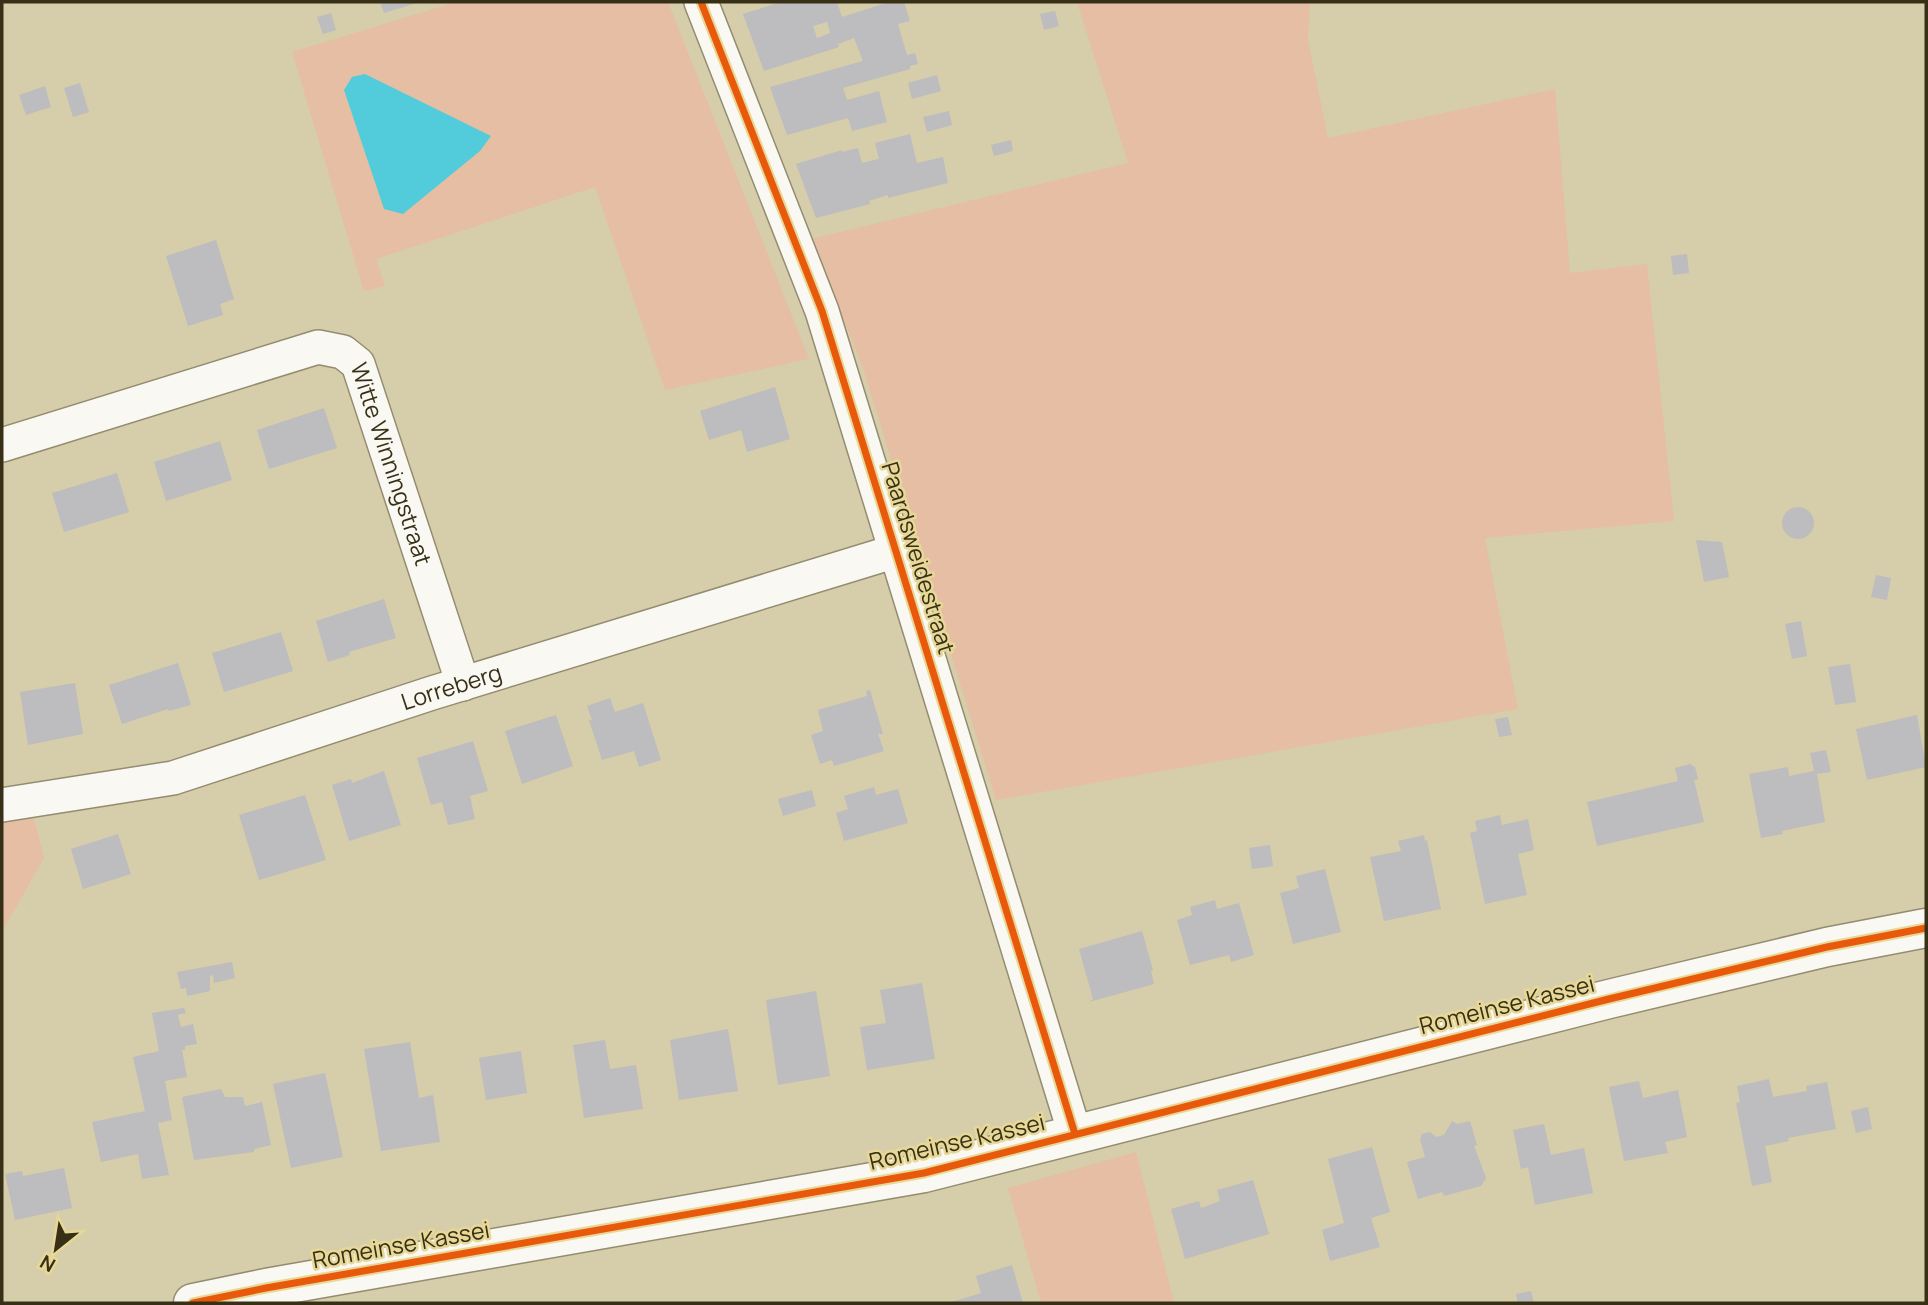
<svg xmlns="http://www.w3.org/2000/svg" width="1928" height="1305" viewBox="0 0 1928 1305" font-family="Manrope,sans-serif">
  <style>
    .green { fill: #e6bea4 }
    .water { fill: #52ccda }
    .building { fill: #bdbcbe; fill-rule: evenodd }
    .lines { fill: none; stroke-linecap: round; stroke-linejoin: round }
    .street-casing { stroke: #938c70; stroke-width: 36 }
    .primary-casing { stroke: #938c70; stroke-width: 41 }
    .street { stroke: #f9f8f2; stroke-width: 33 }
    .primary { stroke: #f9f8f2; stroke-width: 38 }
    .cycleway-casing { stroke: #e8d898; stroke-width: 11 }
    .cycleway { stroke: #e8590c; stroke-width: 7 }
    .labels { text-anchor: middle; stroke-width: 5; stroke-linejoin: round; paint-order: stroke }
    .street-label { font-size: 23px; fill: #373016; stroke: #e8d898 }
  </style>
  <rect width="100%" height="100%" fill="#d6cdaa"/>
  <path class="green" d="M456 2H668L809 359 665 390 595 187 376 259 385 286 364 291 292 52Z
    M1077 2H1310L1308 40 1328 138 1555 89 1570 273 1647 264 1674 521 1485 538 1518 709 996 800 862 365 811 239 1128 163Z
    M32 810 44 858 2 932V815Z
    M1136 1152 1174 1303H1041L1008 1188Z"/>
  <path class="water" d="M365 74 491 136 480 151 403 214 384 209 344 90 352 77Z"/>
  <path class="building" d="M380 2H420L384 13Z
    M781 2H837L842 17 889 2H904L910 21 898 24 907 55 915 53 918 64 910 66V69L843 88 847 100 879 91 887 122 852 131 848 118 787 135 770 87 863 61 854 38 838 44 839 47 764 71 743 14ZM827 22 830 33 817 38 813 26Z
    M1055 11 1059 26 1044 30 1040 14Z
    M331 13 336 30 323 34 317 17Z
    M937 75 941 91 912 99 908 83Z
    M80 83 89 112 73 117 64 88Z
    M45 86 51 107 26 115 19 95Z
    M949 111 952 125 927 132 923 117Z
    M910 134 917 163 943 157 948 183 888 198V195L869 201 870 204 816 218 796 164 842 150V152L858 148 862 163 879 159 875 143Z
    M1011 140 1013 151 994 156 991 145Z
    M216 240 234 299 220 304 223 315 188 326 166 256Z
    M1687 254 1689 273 1673 275 1671 256Z
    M775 387 790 439 747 452 741 430 709 440 700 411Z
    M324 408 337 448 269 469 257 430Z
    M220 441 232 480 166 501 154 462Z
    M117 473 129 512 64 532 52 493Z
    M1782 523a16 16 0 1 1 32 0a16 16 0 1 1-32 0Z
    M1696 540 1722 542 1729 577 1704 582Z
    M1876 575 1891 578 1887 600 1871 597Z
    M384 599 396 638 349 652 350 655 328 662 316 621Z
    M1801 621 1807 656 1792 659 1785 624Z
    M281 632 293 671 224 692 212 653Z
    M178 663 191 705 169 711 168 709 122 724 109 685Z
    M1850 664 1856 702 1835 705 1828 667Z
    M75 683 83 734 28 745 20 692Z
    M870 690 883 734H878L884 751 834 766 832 760 820 764 811 735 823 731 818 710 867 696 866 691Z
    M610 698 615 712 643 703 661 760 639 767 634 751 602 760 589 720H592L587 706Z
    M556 715 573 766 522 784 505 731Z
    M1917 715 1926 767 1867 780 1856 729Z
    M1508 717 1512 735 1499 737 1495 719Z
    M473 741 488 791 470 796 475 819 448 825 442 802 431 805 417 758Z
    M1826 750 1831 772 1817 774 1825 822 1782 831 1783 834 1761 838 1749 774 1788 767 1789 776 1814 771 1810 753Z
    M1690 764 1695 767 1698 779 1694 780 1704 822 1597 846 1587 802 1678 781 1675 768Z
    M384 771 401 825 349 841 332 785 351 779 352 783Z
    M874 787 876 795 898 789 908 823 844 841 836 813 848 809 844 796Z
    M812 790 816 806 783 816 778 799Z
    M305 795 326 860 259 880 239 815Z
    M1500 815 1502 825 1528 819 1534 850 1518 854 1527 895 1485 904 1470 833 1477 831 1475 821Z
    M118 834 131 874 83 889 71 849Z
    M1424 835 1425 841 1427 840 1441 909 1384 921 1370 857 1401 851 1398 841Z
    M1270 845 1273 866 1252 869 1249 848Z
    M1325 869 1341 932 1293 944 1280 893 1299 888 1296 876Z
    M1215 900 1217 909 1239 903 1254 955 1231 962 1229 955 1190 965 1177 920 1192 915 1190 907Z
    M1142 931 1153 970 1151 971 1154 984 1089 1002 1093 999 1079 949Z
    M232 962 235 978 214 983 213 975 210 976V991L187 996 186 988 181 989 177 972Z
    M922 983 935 1059 867 1070 860 1027 886 1023 880 990Z
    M816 991 830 1076 778 1085 766 1000Z
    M184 1008 186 1013 178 1015 181 1027 193 1024 197 1044 185 1046V1050H182L187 1077 165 1081 172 1120 158 1123 169 1175 142 1179 138 1154 101 1162 92 1122 145 1111 133 1057 159 1051 152 1013Z
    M728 1029 738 1091 679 1100 670 1040Z
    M605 1040 610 1069 636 1065 643 1109 584 1118 573 1045Z
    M410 1042 419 1098 433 1095 440 1142 381 1151 364 1049Z
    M521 1051 527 1093 486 1100 479 1058Z
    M325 1073 343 1157 291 1168 273 1084Z
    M1769 1079 1773 1097 1807 1091 1806 1086 1827 1082 1836 1129 1788 1138 1789 1141 1765 1146 1772 1182 1752 1186 1736 1103 1740 1102 1737 1086Z
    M1639 1081 1643 1098 1678 1090 1687 1137 1665 1142 1668 1153 1624 1161 1609 1087Z
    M221 1089 225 1097H243L245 1106 262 1102 271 1145 254 1149V1152L194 1160 182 1097Z
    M1868 1107 1872 1129 1856 1133 1851 1111Z
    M1452 1121 1457 1124 1470 1121 1477 1145 1474 1146 1486 1178 1481 1186 1444 1196 1442 1192 1418 1199 1407 1162 1425 1157 1420 1139 1422 1134 1430 1132 1436 1137 1444 1135Z
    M1544 1124 1551 1155 1584 1148 1593 1193 1535 1205 1528 1167 1521 1169 1513 1130Z
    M1372 1147 1390 1212 1371 1218 1380 1247 1330 1261 1322 1230 1344 1223 1328 1159Z
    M64 1168 72 1208 15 1220 5 1174 22 1171 23 1176Z
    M1253 1180 1269 1234 1185 1259 1171 1209 1199 1201 1201 1208 1220 1201 1217 1190Z
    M1012 1265 1023 1303H948L981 1293 976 1276Z
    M1531 1291 1534 1303H1518L1516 1294Z"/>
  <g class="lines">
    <defs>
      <g id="street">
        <path d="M701 2 822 311 1075 1134"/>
        <path id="s1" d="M2 445 318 347 343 352 358 364 463 684"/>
        <path id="s2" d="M2 805 173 778 432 693 896 551"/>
      </g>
      <path id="primary" d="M193 1303 266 1288 924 1173 1609 999 1827 947 1926 928"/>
    </defs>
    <use href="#street" class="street-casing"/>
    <use href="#primary" class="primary-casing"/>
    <use href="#street" class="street"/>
    <use href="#primary" class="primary"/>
    <defs>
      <path id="cycleway" d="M701 2 822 311 1075 1134
        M193 1303 266 1288 924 1173 1609 999 1827 947 1926 928"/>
    </defs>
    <use href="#cycleway" class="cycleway-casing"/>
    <use href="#cycleway" class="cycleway"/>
  </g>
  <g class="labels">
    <g class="street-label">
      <text dy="8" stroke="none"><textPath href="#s1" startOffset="481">Witte Winningstraat</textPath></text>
      <text transform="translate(918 558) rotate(73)" y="8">Paardsweidestraat</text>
      <text dy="8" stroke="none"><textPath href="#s2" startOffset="466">Lorreberg</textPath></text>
      <text transform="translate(1507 1005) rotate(-14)" y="8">Romeinse Kassei</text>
      <text transform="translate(957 1142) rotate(-13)" y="8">Romeinse Kassei</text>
      <text transform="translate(401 1245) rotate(-10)" y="8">Romeinse Kassei</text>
    </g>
  </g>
  <rect width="1928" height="1305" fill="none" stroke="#373016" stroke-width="7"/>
  <g transform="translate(56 1249) rotate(210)" stroke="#e8d898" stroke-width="5" paint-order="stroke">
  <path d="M0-5L12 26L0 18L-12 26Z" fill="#373016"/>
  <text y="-10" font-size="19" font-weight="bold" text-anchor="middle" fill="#373016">N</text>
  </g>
</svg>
